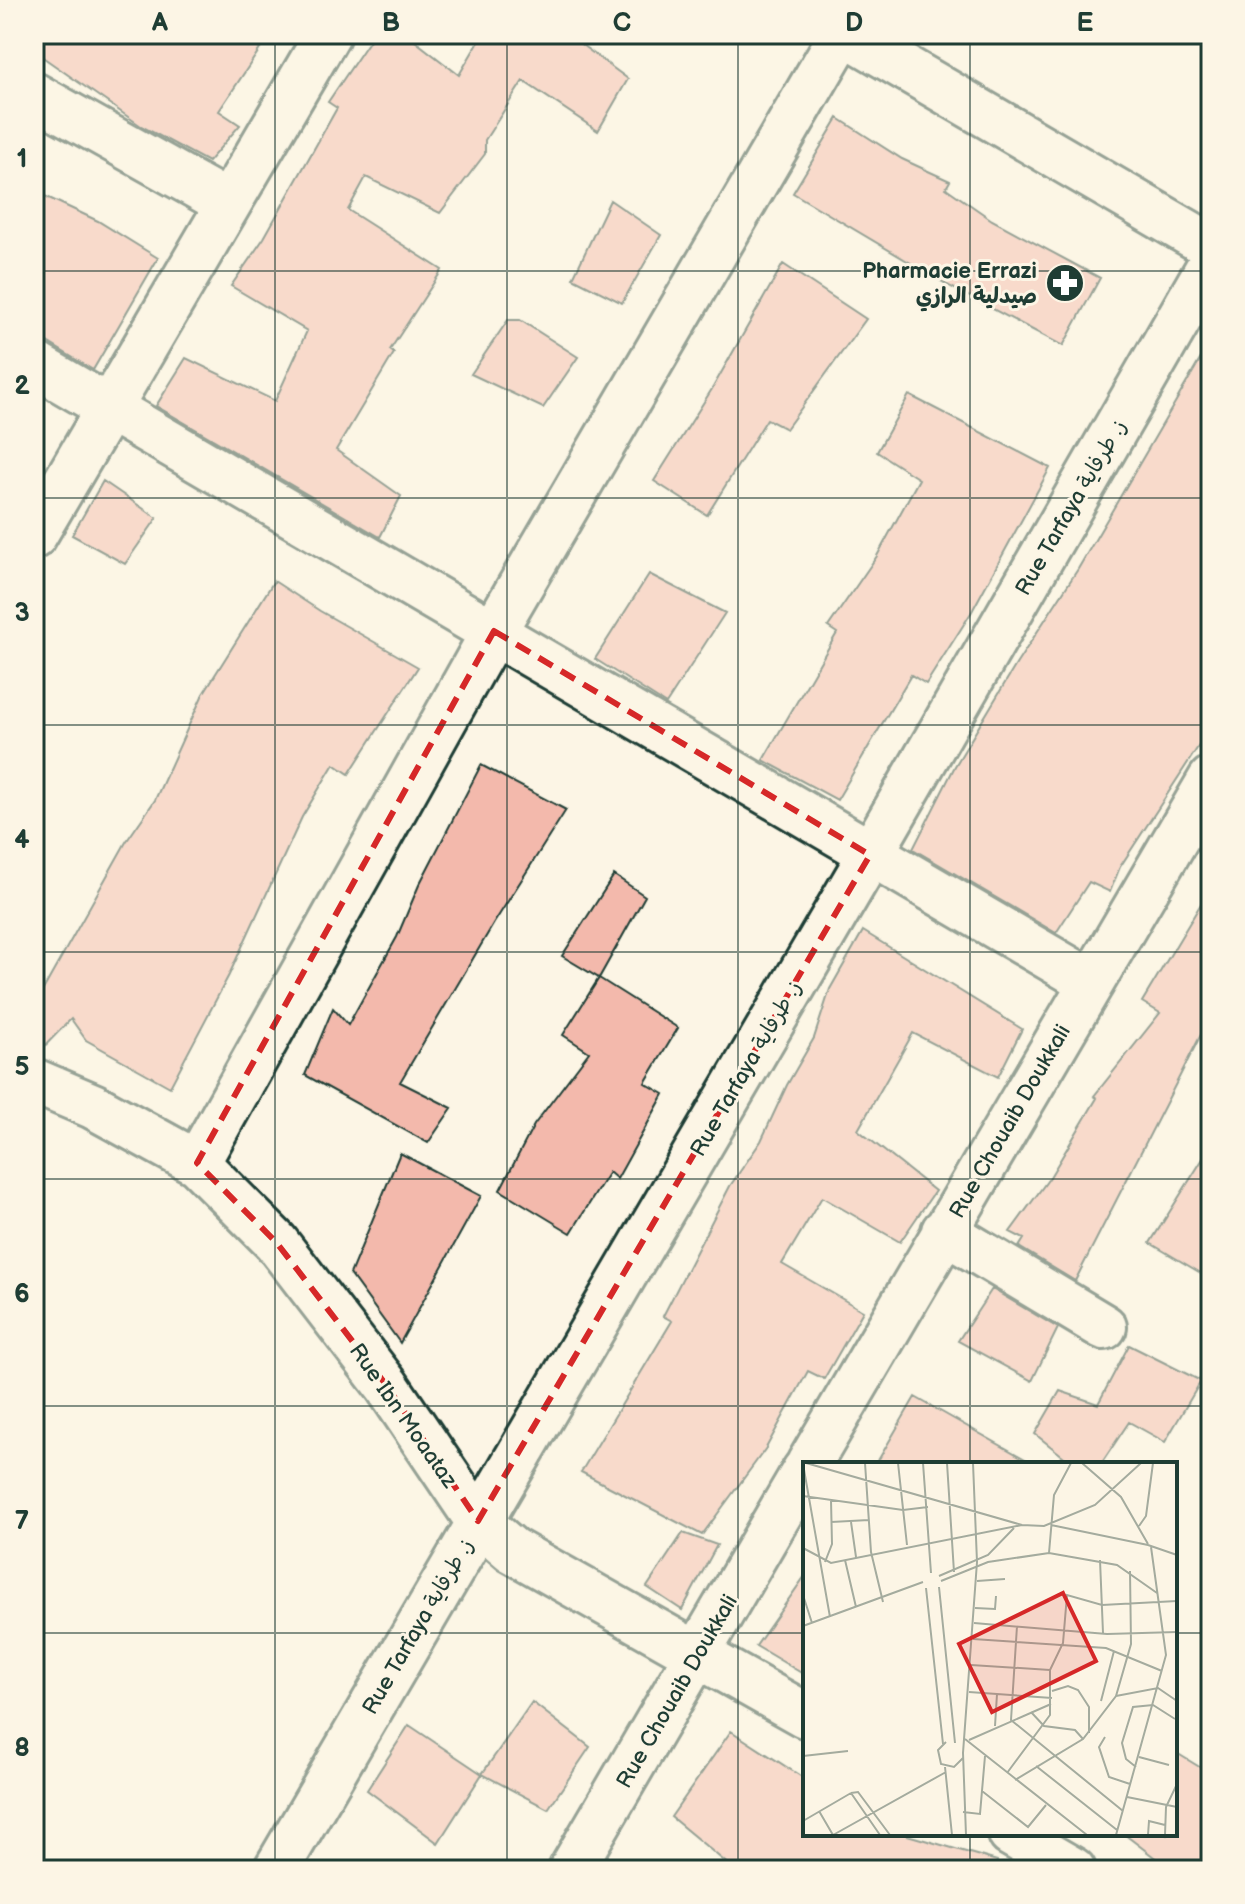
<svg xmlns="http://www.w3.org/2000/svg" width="1245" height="1904" viewBox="0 0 1245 1904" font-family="'Balsamiq Sans','Playpen Sans Arabic',sans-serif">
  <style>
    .building { fill: #f3b9ac; stroke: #1f3d34; stroke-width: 2 }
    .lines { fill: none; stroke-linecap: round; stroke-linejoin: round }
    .street-casing { stroke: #1f3d34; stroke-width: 50 }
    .secondary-casing { stroke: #1f3d34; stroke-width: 50 }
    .street { stroke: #fcf5e5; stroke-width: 44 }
    .secondary { stroke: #fcf5e5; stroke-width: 44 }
    .marked { fill: none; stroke: #d62828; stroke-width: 6; stroke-dasharray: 16 10; stroke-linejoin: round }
    .grid { fill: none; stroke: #1f3d34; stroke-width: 2; stroke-opacity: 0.55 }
    .labels { text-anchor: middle; stroke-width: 6; stroke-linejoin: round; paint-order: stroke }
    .poi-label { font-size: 22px; font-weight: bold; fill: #1f3d34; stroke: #fcf5e5; text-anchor: end }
    .street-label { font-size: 22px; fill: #1f3d34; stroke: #fcf5e5 }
    .inset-road { fill: none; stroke: #a4ab9e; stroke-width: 2 }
    .view { fill: #d62828; fill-opacity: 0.15; stroke: #d62828; stroke-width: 4 }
    .inset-edge { fill: none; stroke: #1f3d34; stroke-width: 4 }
    .neatline { fill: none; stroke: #1f3d34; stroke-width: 3 }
    .grid-label { font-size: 26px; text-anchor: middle; font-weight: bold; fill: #1f3d34 }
  </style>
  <rect width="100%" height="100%" fill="#fcf5e5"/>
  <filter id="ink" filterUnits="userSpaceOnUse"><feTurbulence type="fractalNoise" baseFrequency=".0125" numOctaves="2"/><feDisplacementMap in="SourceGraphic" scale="16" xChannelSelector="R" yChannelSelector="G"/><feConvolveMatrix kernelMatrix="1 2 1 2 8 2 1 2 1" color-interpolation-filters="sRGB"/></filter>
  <g filter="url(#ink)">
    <path class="building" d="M34 34H237L260 49 219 111 240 125 208 162 141 126 34 51Z
      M374 34H406L459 75 483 34H567L628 79 598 131 523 81 485 140V154L440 213 366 177 348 210 442 270 390 350 394 353 336 450 401 496 380 537 156 406 186 358 275 401 307 331 231 286 264 238 337 108 328 102Z
      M838 118 902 159 950 181 946 188 992 220 1100 278 1063 346 951 287 793 193Z
      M34 191 98 221 158 258 93 370 47 342 34 339Z
      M610 200 661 235 622 303 573 278Z
      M783 264 866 319 786 429 767 419 707 515 654 481 712 389Z
      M508 320H520L578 357 543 408 471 374Z
      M1211 341V727L1120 867 1110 892 1089 882 1056 933 913 849 955 766 1017 663 1078 569Z
      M909 395 1050 468 971 613 926 684 911 675 837 800 763 760 837 633 828 627 877 556 919 479 877 452Z
      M103 481 157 518 125 564 72 535Z
      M649 574 725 613 666 704 595 659Z
      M274 581 320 611 418 667 349 774 334 764 302 817 229 975 170 1087 86 1040 71 1019 34 1057V1006L126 842 155 800 203 694Z
      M481 765 566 810 494 923 400 1082 452 1108 428 1143 305 1075 333 1008 348 1025 397 937 419 885Z
      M614 875 645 896 599 978 562 956Z
      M1211 887V1015L1075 1281 1019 1247 1024 1239 1010 1232 1050 1177 1097 1098 1094 1096 1160 1013 1142 1002Z
      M863 931 1022 1029 998 1077 913 1033 858 1130 935 1191 900 1242 822 1197 782 1264 863 1311 824 1379 808 1371 766 1448 702 1535 581 1472 672 1321 663 1316 730 1186 761 1141 787 1085 814 1038 830 989Z
      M599 978 678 1028 645 1083 664 1094 617 1179 609 1172 571 1233 500 1190 534 1125 589 1052 563 1035Z
      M1211 1146V1279L1150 1243Z
      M400 1153 481 1196 400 1343 350 1274Z
      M992 1289 1058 1328 1032 1381 958 1341Z
      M1129 1345 1201 1381 1165 1442 1129 1422 1101 1464H1073L1035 1434 1060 1391 1098 1404Z
      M915 1397 1034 1464H876Z
      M683 1533 717 1545 682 1610 647 1587Z
      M805 1576V1675L756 1646Z
      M532 1702 590 1747 548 1809 482 1774Z
      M409 1725 482 1774 438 1843 367 1790Z
      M731 1731 805 1779V1834H904L997 1861 996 1870H735L671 1817Z
      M1175 1752 1211 1774V1856L1201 1870H1171L1124 1834H1175Z"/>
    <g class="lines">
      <defs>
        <path id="street" d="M34 95 227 203
          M34 364 1091 982
          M34 536 328 34
          M34 1081 93 1106 197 1163 276 1242 387 1386 478 1521 512 1550 805 1715
          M197 1163 494 631 842 34
          M944 1231 1104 1327
          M809 1464 1211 779
          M1011 1834 1073 1870
          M276 1870 870 855 1211 263
          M571 1870 805 1470"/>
        <path id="secondary" d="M847 34 1211 246"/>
      </defs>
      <use href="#street" class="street-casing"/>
      <use href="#secondary" class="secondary-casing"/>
      <use href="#street" class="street"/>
      <use href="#secondary" class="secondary"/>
    </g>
  </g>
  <path d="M0 0H1245V1904H0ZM494 631 870 855 478 1521 387 1386 276 1242 197 1163Z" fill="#fcf5e5" fill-opacity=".55" fill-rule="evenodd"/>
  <path class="marked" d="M494 631 870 855 478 1521 387 1386 276 1242 197 1163Z"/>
  <path class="grid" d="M275 34V1870M507 34V1870M738 34V1870M970 34V1464M34 271H1211M34 498H1211M34 725H1211M34 952H1211M34 1179H1211M34 1406H1211M34 1633H805M1175 1633H1211M970 1834V1870"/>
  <defs>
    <symbol id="pharmacy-disc" viewBox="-11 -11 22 22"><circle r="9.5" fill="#1f3d34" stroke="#fcf5e5"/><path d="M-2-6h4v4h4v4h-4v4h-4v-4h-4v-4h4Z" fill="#fff"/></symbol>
  </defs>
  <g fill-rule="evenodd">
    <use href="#pharmacy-disc" x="1043" y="261" width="44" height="44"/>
  </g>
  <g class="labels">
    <g class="poi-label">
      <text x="1037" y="278">Pharmacie Errazi<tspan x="1037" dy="25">صيدلية الرازي</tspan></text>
    </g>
    <g class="street-label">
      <text transform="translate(1070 507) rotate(-60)" y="8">Rue Tarfaya ز. طرفاية</text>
      <text transform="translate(745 1068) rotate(-60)" y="8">Rue Tarfaya ز. طرفاية</text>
      <text transform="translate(1009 1121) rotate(-60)" y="8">Rue Chouaib Doukkali</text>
      <text transform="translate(404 1415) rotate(55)" y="8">Rue Ibn Moaataz</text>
      <text transform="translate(417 1626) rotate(-60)" y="8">Rue Tarfaya ز. طرفاية</text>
      <text transform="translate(676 1691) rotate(-60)" y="8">Rue Chouaib Doukkali</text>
    </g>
  </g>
  <g transform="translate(803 1462)">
    <rect width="374" height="374" fill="#fcf5e5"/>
    <path class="inset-road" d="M3 1 219 63 241 64 292 43 338 1M62 1 68 90 80 140M95 1 104 83M120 1 128 111M144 1 151 110M170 1 174 100M279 1 318 35 345 82M0 2 27 155M0 34 100 48 125 45M28 60 66 58M48 60 53 95M248 63 345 83M336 64 343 54 350 1M345 83 374 93M0 86 28 101 219 63M246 91 251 33 268 1M42 98 53 145M297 98 300 171M22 100 29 82 28 38M136 114 185 93 211 66M138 119 185 100 246 91 314 103 354 131M174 119 202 117M136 125 152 281M123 126 140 282M0 133 9 161M172 146 192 147 193 134M171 161 304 172 374 170M0 164 120 120M214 164 208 258 320 349M170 177 303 186 359 209M168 203 247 208M249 229 265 224 275 228 286 245V271M166 230 249 236M313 234 355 226 374 239M298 239 311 189M228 250 241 264 272 268 280 277M192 264 194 232M302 275 296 285 306 315 327 322M162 277 284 373M166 278 248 242M143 280 135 288 138 302 151 305 160 296M0 294 45 289M336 295 366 303M233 304 314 368M142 305 149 373M333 305 323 297 319 281 330 245 350 243 372 257M204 311 247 253V208L260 181 264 133 299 143 374 139M212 318 280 277 313 234 328 182 327 109M179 329 225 365 243 343M48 331 55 330 87 373M48 331 77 373M324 335 374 345M16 349 30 373M160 350 177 352 182 294M0 359 48 331M30 373 143 310M163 373 160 291 174 100M313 373 363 193 348 85M345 373 346 359 362 363M362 373 363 345 374 322"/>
    <path class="view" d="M260 131 293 199 189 250 156 182Z"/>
    <rect width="374" height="374" class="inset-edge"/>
  </g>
  <rect width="1245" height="1904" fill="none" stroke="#fcf5e5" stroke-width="88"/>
  <rect x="44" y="44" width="1157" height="1816" class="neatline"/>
  <g class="grid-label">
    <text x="160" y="31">A</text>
    <text x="391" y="31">B</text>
    <text x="622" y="31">C</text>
    <text x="854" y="31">D</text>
    <text x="1085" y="31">E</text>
    <text x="22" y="167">1</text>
    <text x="22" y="394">2</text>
    <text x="22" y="621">3</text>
    <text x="22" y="848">4</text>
    <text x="22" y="1075">5</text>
    <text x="22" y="1302">6</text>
    <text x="22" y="1529">7</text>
    <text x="22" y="1756">8</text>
  </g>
</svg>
